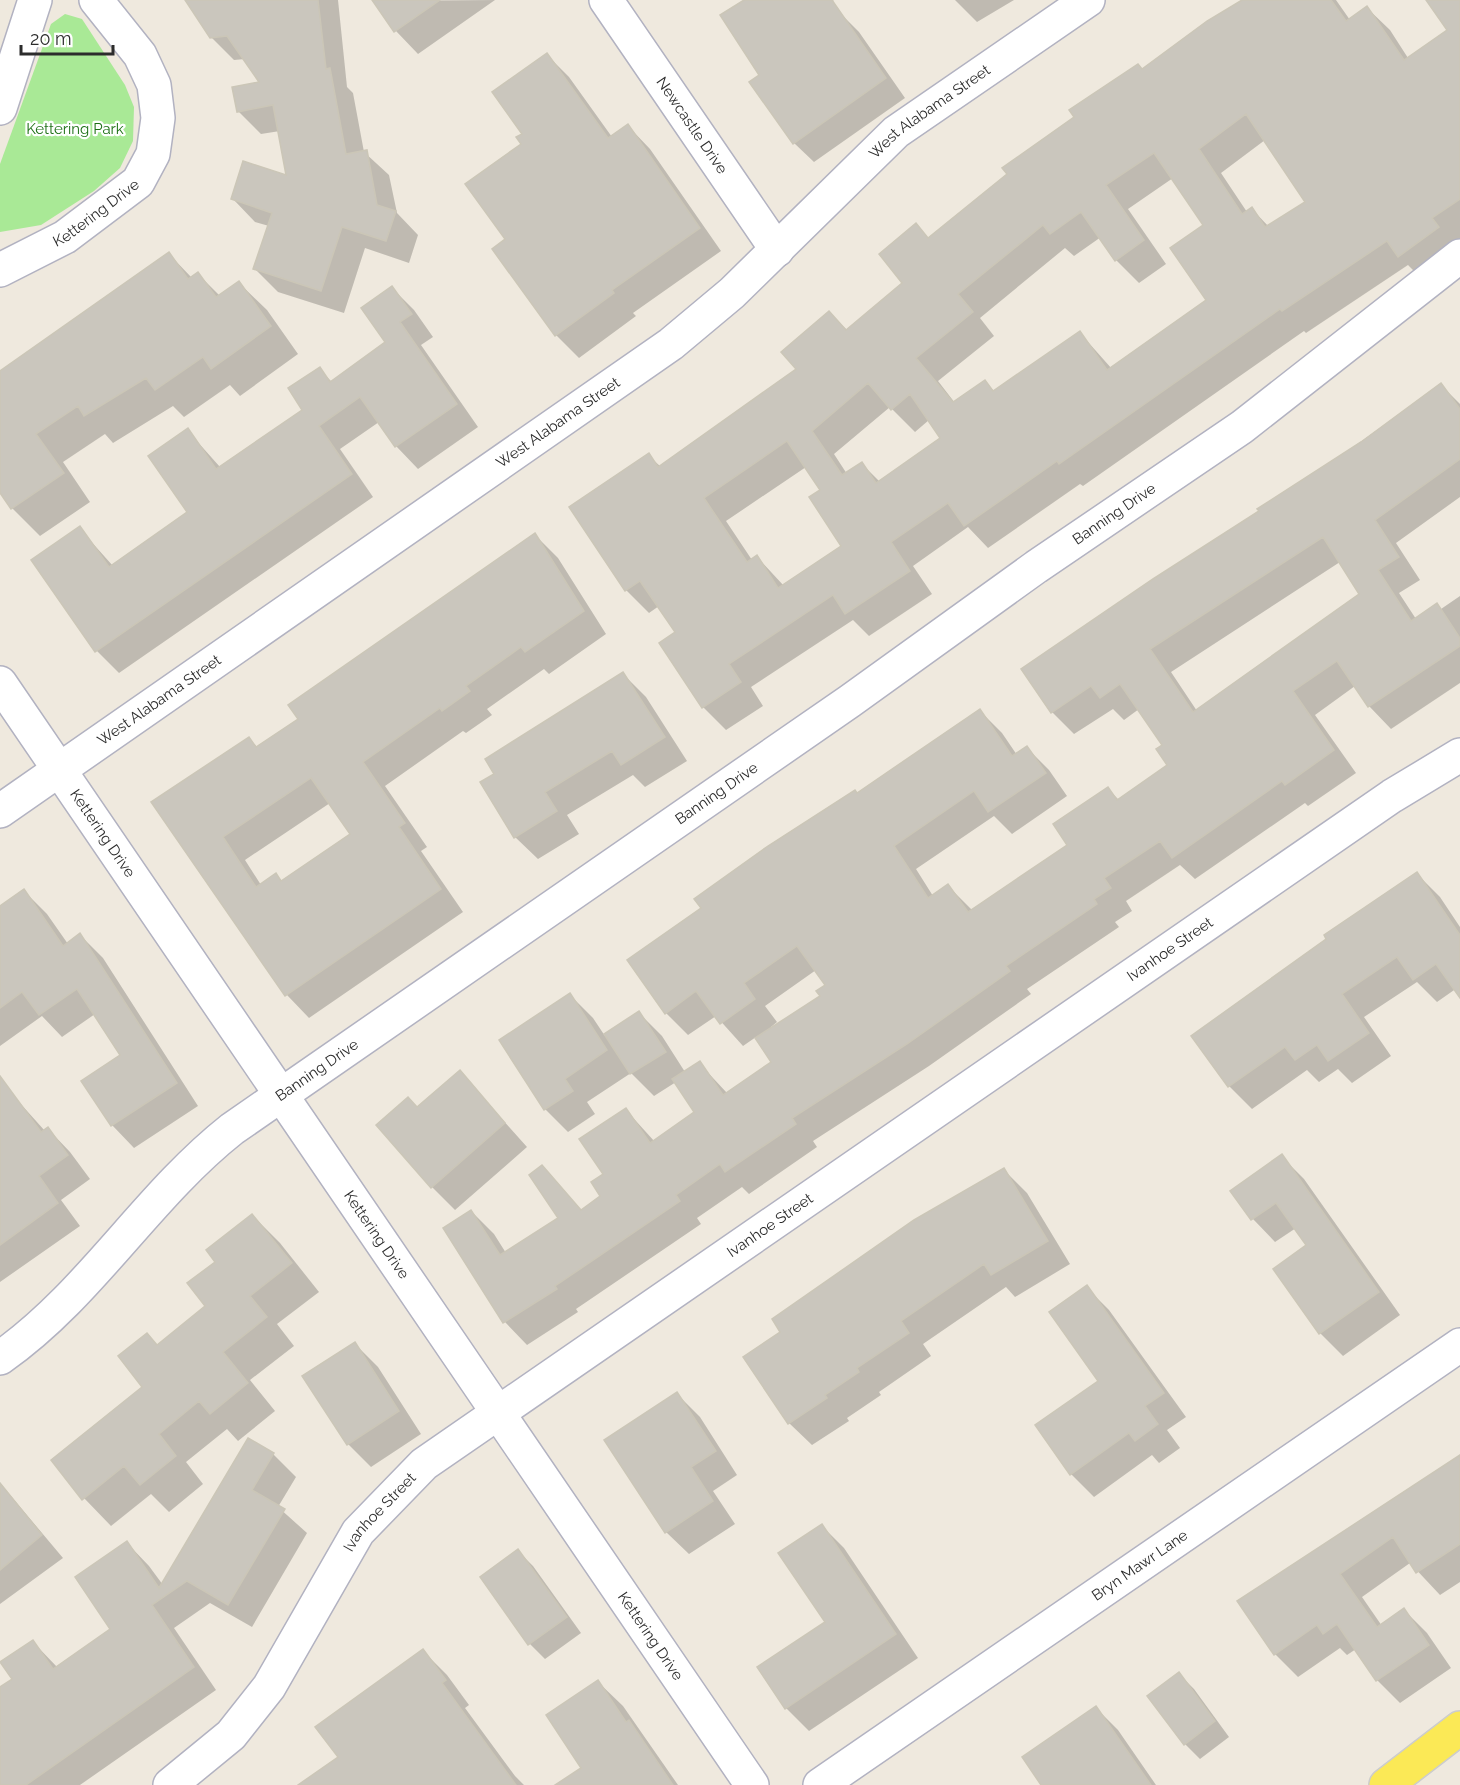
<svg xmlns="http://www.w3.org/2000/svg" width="1460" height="1785" viewBox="0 0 1460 1785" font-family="Raleway,sans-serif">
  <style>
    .green { fill: #a9e996 }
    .shadow { fill: #0003; fill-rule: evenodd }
    .building { fill: #cac6bd; stroke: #cbc6b7; stroke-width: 1.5; fill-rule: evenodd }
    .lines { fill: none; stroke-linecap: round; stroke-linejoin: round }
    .street-casing { stroke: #b2b2c1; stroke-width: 36 }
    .secondary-casing { stroke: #b2b2c1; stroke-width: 36 }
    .primary-casing { stroke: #ccc; stroke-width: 36 }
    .street { stroke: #fff; stroke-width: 33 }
    .secondary { stroke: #fff; stroke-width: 33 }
    .primary { stroke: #fbe956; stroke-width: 33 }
    .labels { text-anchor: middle; stroke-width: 4.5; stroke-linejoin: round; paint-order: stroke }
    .street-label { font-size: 15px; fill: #2c2c2c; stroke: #fff }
    .park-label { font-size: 15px; fill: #1d7015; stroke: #fff }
  </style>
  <rect width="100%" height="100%" fill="#efe9de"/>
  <path class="green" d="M65 14 82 19 125 85 134 107 133 141 120 168 94 191 41 225 0 232V164L51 24Z"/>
  <path class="shadow" d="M196 0H338L347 87 353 93 364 152 389 175 397 213 418 235 409 263 365 248 344 313 278 292 255 269 269 226 255 222 233 199 288 177 280 131 261 134 238 111 261 83 245 59 234 60 211 37Z
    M495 0 418 54 396 31 374 1Z
    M750 0H834L781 35 839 12 859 32 905 98 814 162 794 143 761 75Z
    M955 0H1014L977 22Z
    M1245 0H1336L1350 20 1367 8 1390 30 1408 58 1449 30 1428 0H1460V238L1422 279 1408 265 1306 333 1304 331 1083 486 1080 484 988 548 968 527 913 566 932 594 869 636 853 620 751 687 763 706 726 730 703 707 677 633 659 606 649 613 626 590 648 455 661 467 798 369 829 313 847 330 904 283 916 225 929 239 1143 71ZM1265 140 1308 202 1269 227 1252 209 1247 212 1221 173ZM1173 178 1205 226 1208 301 1112 369 1080 333 995 392 985 382 955 403 938 381 994 336 980 318 1065 248 1074 256 1101 237 1116 260 1139 283 1166 264 1128 209ZM890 407 915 432 929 420 942 438 880 482 862 464 847 474 834 454ZM806 467 822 490 843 546 784 586 757 557 752 560 726 521Z
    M547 55 569 77 612 137 628 126 650 149 721 251 633 313 636 316 579 358 556 335 494 249 507 240 524 134Z
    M169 254 192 278 198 274 220 296 239 283 267 310 298 354 240 396 230 385 184 417 173 406 113 443 105 434 63 462 90 502 40 536 12 508 0 490V373Z
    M392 288 414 310 433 337 421 345 478 427 418 469 396 446 379 422 340 449 373 497 119 673 97 651 33 560 79 528 113 566 189 512 187 430 220 467 305 410 319 369 332 382 387 343Z
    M1441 385 1460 404V497L1396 543 1420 580 1399 593 1416 619 1441 609 1460 596V683L1391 729 1369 706 1355 686 1315 715 1356 773 1308 806 1305 803 1195 879 1180 865 1126 901 1132 911 1115 922 1119 927 1027 989 1031 994 929 1066 813 1141 817 1147 749 1194 742 1187 697 1218 701 1224 576 1309 578 1312 527 1345 505 1322 445 1228 471 1211 494 1234 506 1253 560 1218 542 1167 582 1211 602 1196 605 1174 626 1110 655 1142 697 1113 676 1082 654 1096 631 1073 587 1102 595 1114 568 1132 545 1109 570 995 593 1018 605 1036 639 1013 662 1036 685 1072 699 1063 727 1093 773 1062 756 1037 743 1046 716 1016 688 1035 666 1013 857 795 980 711 1002 733 1017 755 1027 748 1049 770 1067 796 1012 834 994 816 916 869 933 896 948 886 972 910 1069 845 1108 789 1119 800 1169 765 1164 745 1139 709 1124 720 1113 709 1074 734 1052 712 1261 512ZM1340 562 1361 594 1197 711 1171 672ZM816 970 827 985 822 997 772 1029 771 1027 777 1022 765 1006Z
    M535 535 558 558 606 634 549 674 544 669 487 709 492 715 466 733 463 731 385 786 427 847 421 851 463 912 309 1018 287 995 153 802 249 739 258 748 300 719ZM330 803 353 835 283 882 276 875 261 885 245 860Z
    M623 674 646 697 687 761 645 787 633 775 567 815 579 834 538 859 515 837 496 774Z
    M1417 874 1440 897 1460 927V991L1457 988 1437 1002 1417 982 1364 1017 1391 1056 1352 1083 1338 1069 1319 1082 1307 1070 1252 1109 1229 1086 1328 940Z
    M24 891 47 914 68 944 80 935 103 958 198 1106 134 1148 112 1125 122 1055 95 1014 62 1037 42 1016 0 1046V909Z
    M460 1072 527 1147 455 1210 432 1187 417 1109Z
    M10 1092 45 1131 48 1129 70 1152 90 1179 61 1200 80 1226 0 1282V1099Z
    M1281 1156 1304 1179 1400 1315 1343 1356 1320 1333 1308 1246 1296 1228 1275 1242 1253 1219 1232 1191Z
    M1004 1170 1027 1193 1070 1264 1015 1297 1006 1287 923 1344 931 1356 879 1392 881 1395 847 1418 849 1421 812 1445 789 1423Z
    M252 1215 280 1243 319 1292 277 1324 294 1346 250 1380 275 1411 238 1441 227 1429 186 1462 203 1484 169 1512 151 1494 111 1526 84 1498 144 1387 147 1335 158 1346 207 1306 217 1262Z
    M1086 1287 1109 1310 1186 1417 1167 1430 1180 1448 1159 1463 1152 1455 1094 1497 1071 1474 1100 1381Z
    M355 1344 378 1367 421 1434 371 1467 348 1444Z
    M677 1394 700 1417 737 1475 713 1491 735 1524 689 1554 666 1532Z
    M273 1454 296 1477 278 1507 307 1533 252 1627 210 1603 174 1628 216 1690 80 1785H0V1689L14 1679 33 1642 58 1668 112 1629 127 1543 149 1566 163 1585Z
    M1460 1456V1582L1440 1595 1410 1563 1362 1597 1382 1626 1404 1610 1427 1633 1451 1668 1400 1703 1377 1680 1356 1649 1347 1655 1340 1648 1298 1677 1275 1654 1239 1602Z
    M0 1483 63 1558 0 1604Z
    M822 1526 844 1548 918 1658 809 1731 786 1708 759 1668 827 1622Z
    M518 1551 533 1566 581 1633 545 1659 530 1644 482 1577Z
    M423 1651 447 1675 469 1705 465 1708 515 1776 524 1785H301L340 1758Z
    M1179 1674 1194 1689 1229 1737 1200 1759 1185 1744Z
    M598 1682 623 1706 678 1785H558L583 1768Z
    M1096 1708 1118 1730 1156 1785H1043Z"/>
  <path class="building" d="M185 0H318L326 69 330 68 346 154 367 150 377 205 396 211 386 241 342 227 321 291 253 269 272 213 231 199 243 161 286 175 273 105 237 112 232 87 259 82 227 36 210 38Z
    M372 0H440L394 32Z
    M744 0H832L886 78 793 144 749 82 759 75 720 15Z
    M1242 0H1331L1346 21 1367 6 1404 60 1447 30 1426 0H1460V199L1432 218 1439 227 1398 257 1387 241 1282 311 1280 309 1059 464 1057 461 964 526 948 503 891 542 910 571 845 614 833 595 729 664 741 682 702 708 659 643 675 632 640 581 625 591 569 507 649 453 658 467 796 369 781 352 829 311 846 330 902 283 879 254 916 223 928 238 1007 174 1002 168 1074 117 1069 110 1138 64 1142 69 1207 21ZM1246 114 1305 202 1265 227 1252 207 1242 214 1199 149ZM1154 153 1203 225 1170 248 1206 300 1107 370 1080 331 993 391 985 380 953 402 916 358 973 312 958 294 1043 225 1050 234 1081 212 1115 261 1144 240 1106 185ZM868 383 891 410 910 394 940 438 876 483 862 462 842 475 812 431ZM787 441 820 490 809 497 841 546 778 588 757 555 747 562 704 498Z
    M547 53 608 138 628 124 700 228 612 290 614 293 555 336 492 249 505 239 465 184 521 144 516 137 522 134 492 92Z
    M169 252 188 279 198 272 216 297 239 281 271 326 211 369 203 357 155 390 146 378 84 416 78 406 36 434 64 473 11 509 0 493V371Z
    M392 286 412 314 400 322 457 404 395 447 360 397 319 426 352 474 95 652 31 560 80 526 109 567 187 512 148 456 188 428 216 469 302 410 288 388 320 367 330 382 385 342 361 308Z
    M1441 383 1460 409V459L1375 520 1399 557 1378 570 1411 621 1437 603 1460 638V646L1368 707 1337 661 1293 691 1334 750 1285 785 1282 781 1172 858 1160 841 1104 878 1111 888 1094 899 1097 904 1006 966 1010 971 907 1044 792 1118 796 1124 725 1172 720 1164 676 1195 680 1201 555 1286 557 1289 503 1323 443 1228 471 1210 500 1255 558 1218 529 1175 542 1165 581 1210 600 1196 591 1182 603 1174 579 1139 626 1108 650 1143 694 1112 672 1079 700 1061 723 1095 771 1062 755 1038 820 996 816 991 825 985 797 946 744 983 755 999 720 1024 696 991 665 1014 627 960 701 908 694 899 768 846 855 790 857 793 980 709 1012 756 1027 746 1046 773 988 812 974 791 894 846 928 898 948 884 968 912 1067 845 1053 824 1108 787 1117 800 1167 765 1156 749 1162 745 1120 684 1100 698 1091 686 1051 713 1021 669 1153 579 1259 511 1257 509 1361 442ZM1323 537 1359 594 1193 712 1150 649Z
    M535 533 584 611 525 652 521 647 466 686 470 691 442 711 440 708 363 762 405 823 399 827 441 889 285 996 151 802 249 737 256 747 298 719 288 705ZM311 778 350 834 281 881 276 873 256 887 223 837Z
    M623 672 665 737 621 765 612 751 545 792 557 811 514 838 480 782 494 774 485 759Z
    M1417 872 1460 935V998L1436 964 1413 980 1397 957 1342 994 1369 1033 1328 1061 1317 1045 1295 1060 1285 1047 1228 1087 1191 1036 1326 939 1324 935Z
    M24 889 63 946 80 933 177 1083 111 1126 81 1081 120 1055 77 989 39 1015 22 992 0 1008V906Z
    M570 993 607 1050 565 1079 573 1091 544 1110 499 1040Z
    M639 1011 666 1052 630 1074 604 1034Z
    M460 1070 505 1123 431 1188 376 1125 408 1097 417 1107Z
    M0 1076 41 1132 48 1127 68 1155 39 1176 58 1203 0 1245Z
    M1282 1154 1379 1292 1319 1334 1273 1269 1306 1245 1276 1203 1251 1220 1230 1191Z
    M1004 1168 1048 1241 991 1275 984 1264 901 1321 909 1333 857 1368 859 1372 825 1395 827 1398 788 1424 743 1357 780 1332 772 1319 914 1220Z
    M252 1214 292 1263 250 1296 267 1317 223 1352 248 1383 210 1414 199 1401 159 1434 176 1456 140 1485 124 1466 82 1500 51 1460 142 1387 118 1356 147 1333 157 1345 205 1306 187 1283 215 1262 206 1250Z
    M1087 1285 1164 1393 1145 1406 1158 1424 1135 1441 1129 1433 1070 1475 1035 1425 1098 1381 1049 1312Z
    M355 1342 399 1411 347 1445 302 1376Z
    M677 1392 716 1451 691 1467 713 1501 665 1533 604 1440Z
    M248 1438 274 1453 252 1490 285 1509 228 1605 187 1581 152 1605 194 1667 26 1785H0V1687L12 1679 0 1662 33 1640 53 1669 110 1629 75 1577 127 1541 159 1588Z
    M1460 1455V1544L1416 1573 1393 1537 1340 1574 1377 1627 1404 1608 1429 1645 1376 1681 1337 1624 1323 1634 1317 1625 1274 1655 1237 1601Z
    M0 1483 42 1535 0 1570Z
    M822 1524 896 1634 785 1709 757 1667 825 1622 778 1553Z
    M518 1549 567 1617 528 1645 480 1577Z
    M423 1649 446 1680 442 1683 516 1785H298L338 1757 315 1727Z
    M1179 1672 1215 1721 1184 1745 1147 1696Z
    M598 1680 626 1722 629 1720 673 1785H555L581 1768 546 1715Z
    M1096 1706 1151 1785H1041L1022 1757Z"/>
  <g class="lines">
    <defs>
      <g id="street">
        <path id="s1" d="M606 0 777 250"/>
        <path id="s2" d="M0 270 65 237 138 182 153 154 158 118 154 85 140 55 96 0"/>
        <path id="s3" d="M0 811 671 344 732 293 896 132 1088 0"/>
        <path id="s4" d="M0 1358C90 1295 146 1197 232 1129L850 701 1036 567 1242 427 1460 256"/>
        <path id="s5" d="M170 1785 231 1735 269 1687 358 1532 424 1464 1392 796 1460 755"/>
        <path id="s6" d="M820 1785 1460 1345"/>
      </g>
      <g id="secondary">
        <path d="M0 108 35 0"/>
        <path id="s7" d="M0 683 752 1785"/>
      </g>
      <path id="primary" d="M1386 1785 1460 1728"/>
    </defs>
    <use href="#street" class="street-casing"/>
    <use href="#secondary" class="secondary-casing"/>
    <use href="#primary" class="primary-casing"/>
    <use href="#street" class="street"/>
    <use href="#secondary" class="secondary"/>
    <use href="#primary" class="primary"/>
  </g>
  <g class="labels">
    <g class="street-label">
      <text dy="5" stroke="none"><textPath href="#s3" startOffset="1166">West Alabama Street</textPath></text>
      <text dy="5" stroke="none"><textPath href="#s1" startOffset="152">Newcastle Drive</textPath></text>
      <text dy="5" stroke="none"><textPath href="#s2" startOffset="112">Kettering Drive</textPath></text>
      <text dy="5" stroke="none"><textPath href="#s3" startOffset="680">West Alabama Street</textPath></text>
      <text dy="5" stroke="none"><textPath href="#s4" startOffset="1402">Banning Drive</textPath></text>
      <text dy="5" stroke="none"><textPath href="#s3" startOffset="194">West Alabama Street</textPath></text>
      <text dy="5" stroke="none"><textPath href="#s4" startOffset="916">Banning Drive</textPath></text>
      <text dy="5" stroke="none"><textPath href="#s7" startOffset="182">Kettering Drive</textPath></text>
      <text dy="5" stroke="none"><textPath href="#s5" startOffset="1320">Ivanhoe Street</textPath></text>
      <text dy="5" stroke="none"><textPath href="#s4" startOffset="430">Banning Drive</textPath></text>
      <text dy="5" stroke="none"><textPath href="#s5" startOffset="834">Ivanhoe Street</textPath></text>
      <text dy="5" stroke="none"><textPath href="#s7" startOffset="668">Kettering Drive</textPath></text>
      <text dy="5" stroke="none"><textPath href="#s5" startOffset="348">Ivanhoe Street</textPath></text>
      <text dy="5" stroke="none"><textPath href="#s6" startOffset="388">Bryn Mawr Lane</textPath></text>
      <text dy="5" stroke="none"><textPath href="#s7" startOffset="1154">Kettering Drive</textPath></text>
    </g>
    <g class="park-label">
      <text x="75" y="134">Kettering Park</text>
    </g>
  </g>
  <path d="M21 45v9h92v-9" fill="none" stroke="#2c2c2c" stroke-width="3"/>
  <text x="30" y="45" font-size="18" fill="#2c2c2c" stroke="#ffffff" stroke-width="4.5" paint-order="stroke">20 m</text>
</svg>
